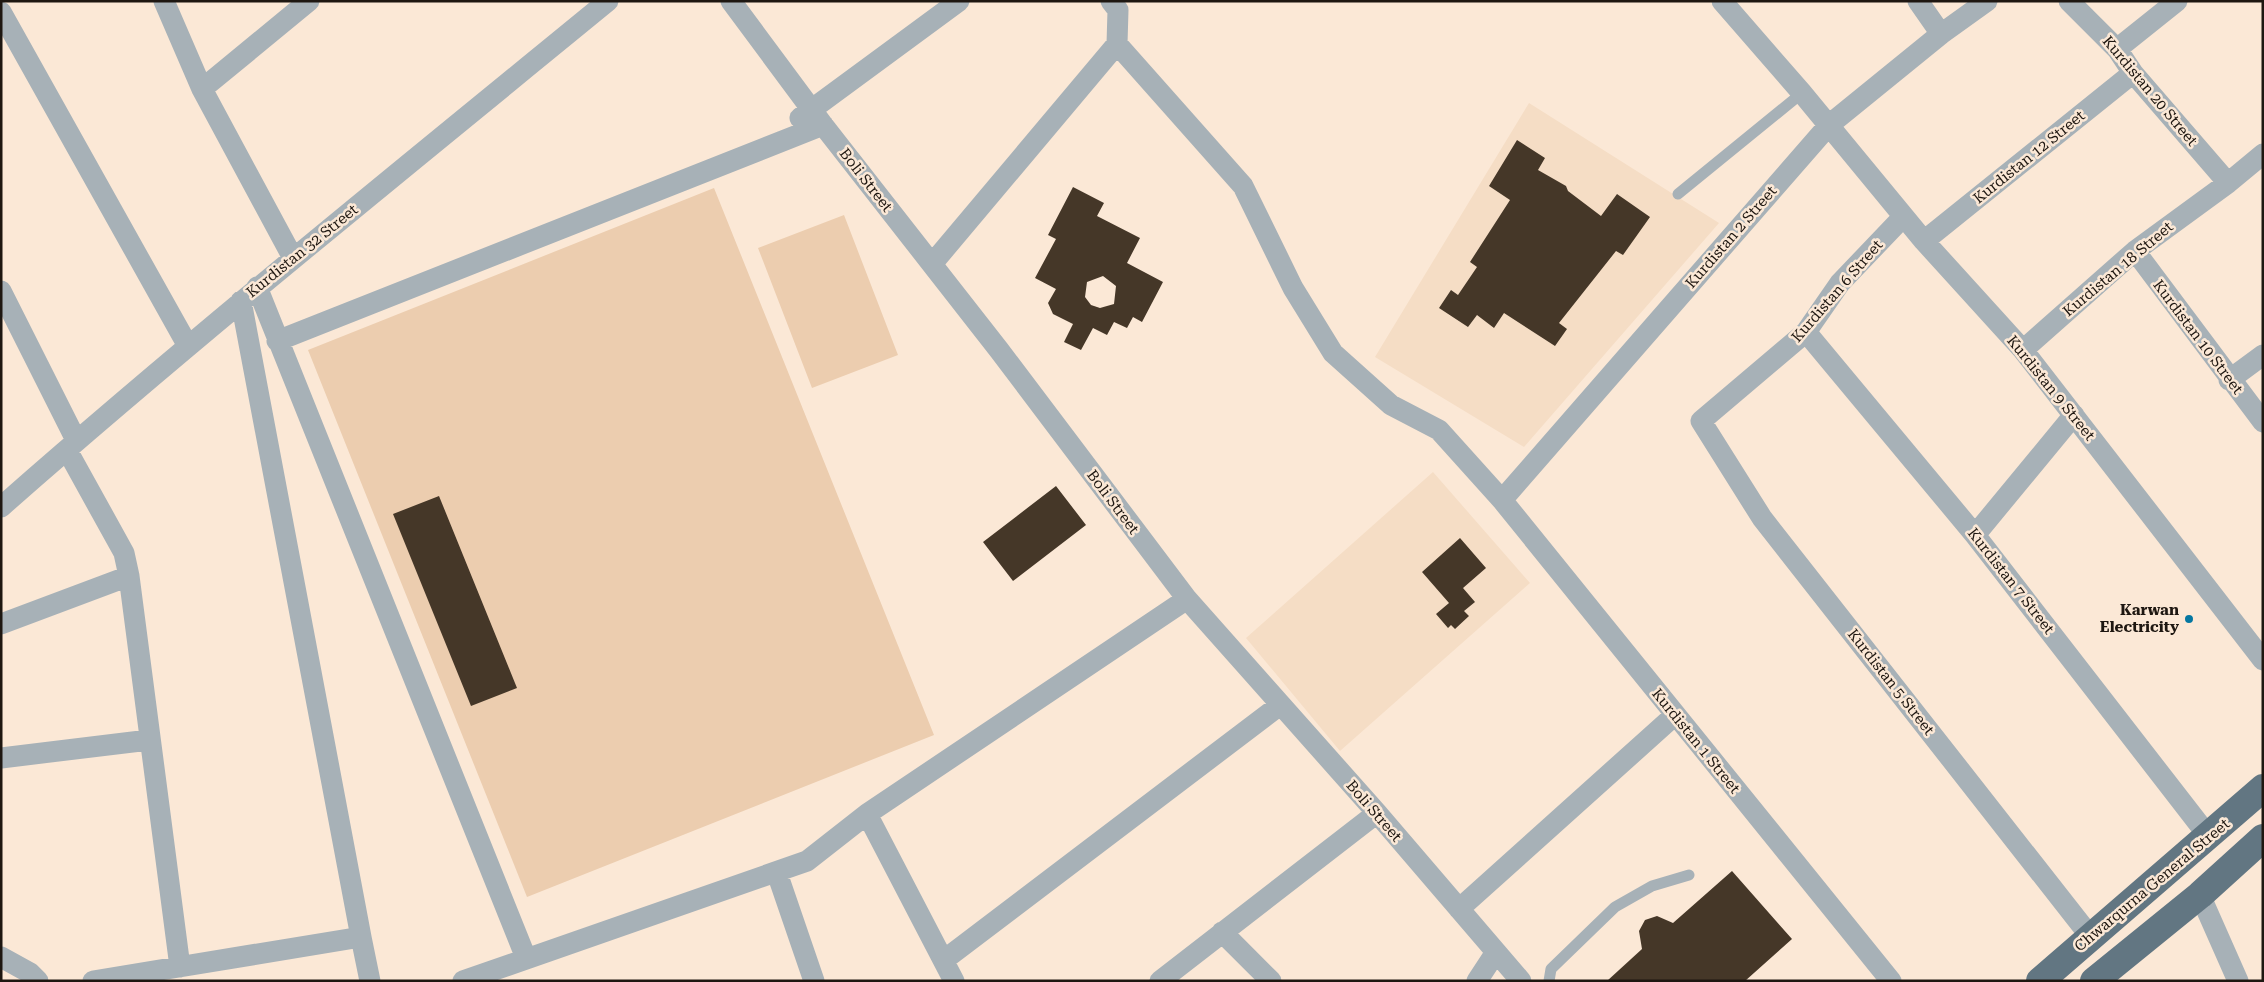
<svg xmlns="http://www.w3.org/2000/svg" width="2264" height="982" viewBox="0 0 2264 982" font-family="'Roboto Serif',serif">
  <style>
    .built { fill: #f5ddc5 }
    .green { fill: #eccdaf }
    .building { fill: #453728; fill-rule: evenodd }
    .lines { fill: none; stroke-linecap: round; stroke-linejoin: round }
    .service { stroke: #a7b1b7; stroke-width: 11 }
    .minor { stroke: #a7b1b7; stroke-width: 21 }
    .trunk { stroke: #627682; stroke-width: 28 }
    .poi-dot { fill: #0577a1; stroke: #fbe8d6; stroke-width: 2 }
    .labels { text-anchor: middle; stroke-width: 5; stroke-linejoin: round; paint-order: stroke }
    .street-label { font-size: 15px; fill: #1e1711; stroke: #fbe8d6 }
    .poi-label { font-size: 15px; font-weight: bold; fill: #1e1711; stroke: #fbe8d6; text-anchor: end }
  </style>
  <rect width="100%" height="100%" fill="#fbe8d6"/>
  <path class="built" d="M1529 103 1719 223 1524 447 1375 357Z
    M1433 472 1530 583 1340 751 1246 638Z"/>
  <path class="green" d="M714 188 934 735 527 897 308 350Z
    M844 215 898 355 812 388 758 248Z"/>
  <path class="building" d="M1517 140 1545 158 1538 170 1566 186 1568 191 1601 216 1617 194 1650 217 1623 255 1616 251 1559 323 1567 329 1555 346 1504 313 1494 328 1477 315 1468 327 1439 308 1451 290 1458 295 1477 267 1470 262 1510 200 1489 186Z
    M1073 187 1104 203 1097 216 1140 238 1127 263 1163 282 1142 322 1133 317 1127 328 1114 322 1107 335 1093 328 1081 350 1064 342 1073 324 1053 314 1048 303 1056 289 1035 278 1056 239 1048 235ZM1103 276 1116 286 1114 304 1100 308 1091 305 1085 297 1087 282Z
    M1056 486 1086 525 1013 581 983 542Z
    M439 496 517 688 471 706 393 514Z
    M1460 538 1486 568 1463 588 1475 602 1464 611 1469 616 1455 629 1451 625 1448 628 1436 614 1449 603 1422 572Z
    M1732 871 1792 939 1745 981H1607L1642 949 1639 931 1645 920 1657 916 1673 923Z"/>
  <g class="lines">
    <path class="service" d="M1678 194 1802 93
      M1549 981 1551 969 1615 907 1652 886 1689 875"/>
    <path class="minor" d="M164 1 202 89 293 258
      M731 1 823 125 999 350 1187 599 1377 813 1521 981
      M1722 1 1802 93 1924 241 2023 350 2263 660
      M1918 1 1941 34
      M2069 1 2117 49 2133 73 2228 183
      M1 12 188 346
      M1117 44 1243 186 1293 288 1333 353 1391 405 1439 430 1502 500 1891 981
      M2117 49 2177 1
      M202 89 309 1
      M800 118 959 1
      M1903 217 1840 283 1806 332 1701 421 1762 518 2090 936
      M1924 241 2133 73
      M2135 251 2263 422
      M932 264 1117 44 1118 10 1111 1
      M257 287 526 958
      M1 291 76 440
      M241 301 361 937
      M1806 332 1975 535 2209 837
      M277 341 823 125
      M2023 350 2135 251 2228 183 2263 154
      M2229 380 2263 355
      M67 450 124 553 129 576 180 967
      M1502 500 1829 125 1941 34 1987 1
      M1 507C199 333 404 168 608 1
      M1975 535 2074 415
      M1 624 129 576
      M1 758 149 740
      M867 814 954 981
      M777 873 814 981
      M2200 895 2238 981
      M1459 909 1675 715
      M1222 932 1271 981
      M1 957 30 973 38 981
      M944 960 1280 705
      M93 981 361 937 370 981
      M463 981 807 861 867 814 1187 599
      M1160 981 1377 813
      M1477 981 1496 952"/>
    <path class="trunk" d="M2040 981 2263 788
      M2094 981 2200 895 2263 838"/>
  </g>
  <circle class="poi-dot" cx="2189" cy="619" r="5"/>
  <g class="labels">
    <g class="street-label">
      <text transform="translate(2150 91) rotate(50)" y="5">Kurdistan 20 Street</text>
      <text transform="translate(2029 157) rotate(-39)" y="5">Kurdistan 12 Street</text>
      <text transform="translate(866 180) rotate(52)" y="5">Boli Street</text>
      <text transform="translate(1731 237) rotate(-49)" y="5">Kurdistan 2 Street</text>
      <text transform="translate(302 251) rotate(-39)" y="5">Kurdistan 32 Street</text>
      <text transform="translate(2118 269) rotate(-40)" y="5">Kurdistan 18 Street</text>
      <text transform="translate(1837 291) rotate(-49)" y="5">Kurdistan 6 Street</text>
      <text transform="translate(2198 337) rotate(53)" y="5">Kurdistan 10 Street</text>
      <text transform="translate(2051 388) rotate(51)" y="5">Kurdistan 9 Street</text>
      <text transform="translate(1113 502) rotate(53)" y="5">Boli Street</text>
      <text transform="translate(2011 581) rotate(52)" y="5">Kurdistan 7 Street</text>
      <text transform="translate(1891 682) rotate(52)" y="5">Kurdistan 5 Street</text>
      <text transform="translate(1696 741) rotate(51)" y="5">Kurdistan 1 Street</text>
      <text transform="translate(1374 811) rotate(49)" y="5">Boli Street</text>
      <text transform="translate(2152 885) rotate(-40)" y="5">Chwarqurna General Street</text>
    </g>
    <g class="poi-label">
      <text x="2179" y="615">Karwan<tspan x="2179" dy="17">Electricity</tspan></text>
    </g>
  </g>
  <rect width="2264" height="982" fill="none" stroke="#1e1711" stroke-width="5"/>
</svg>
